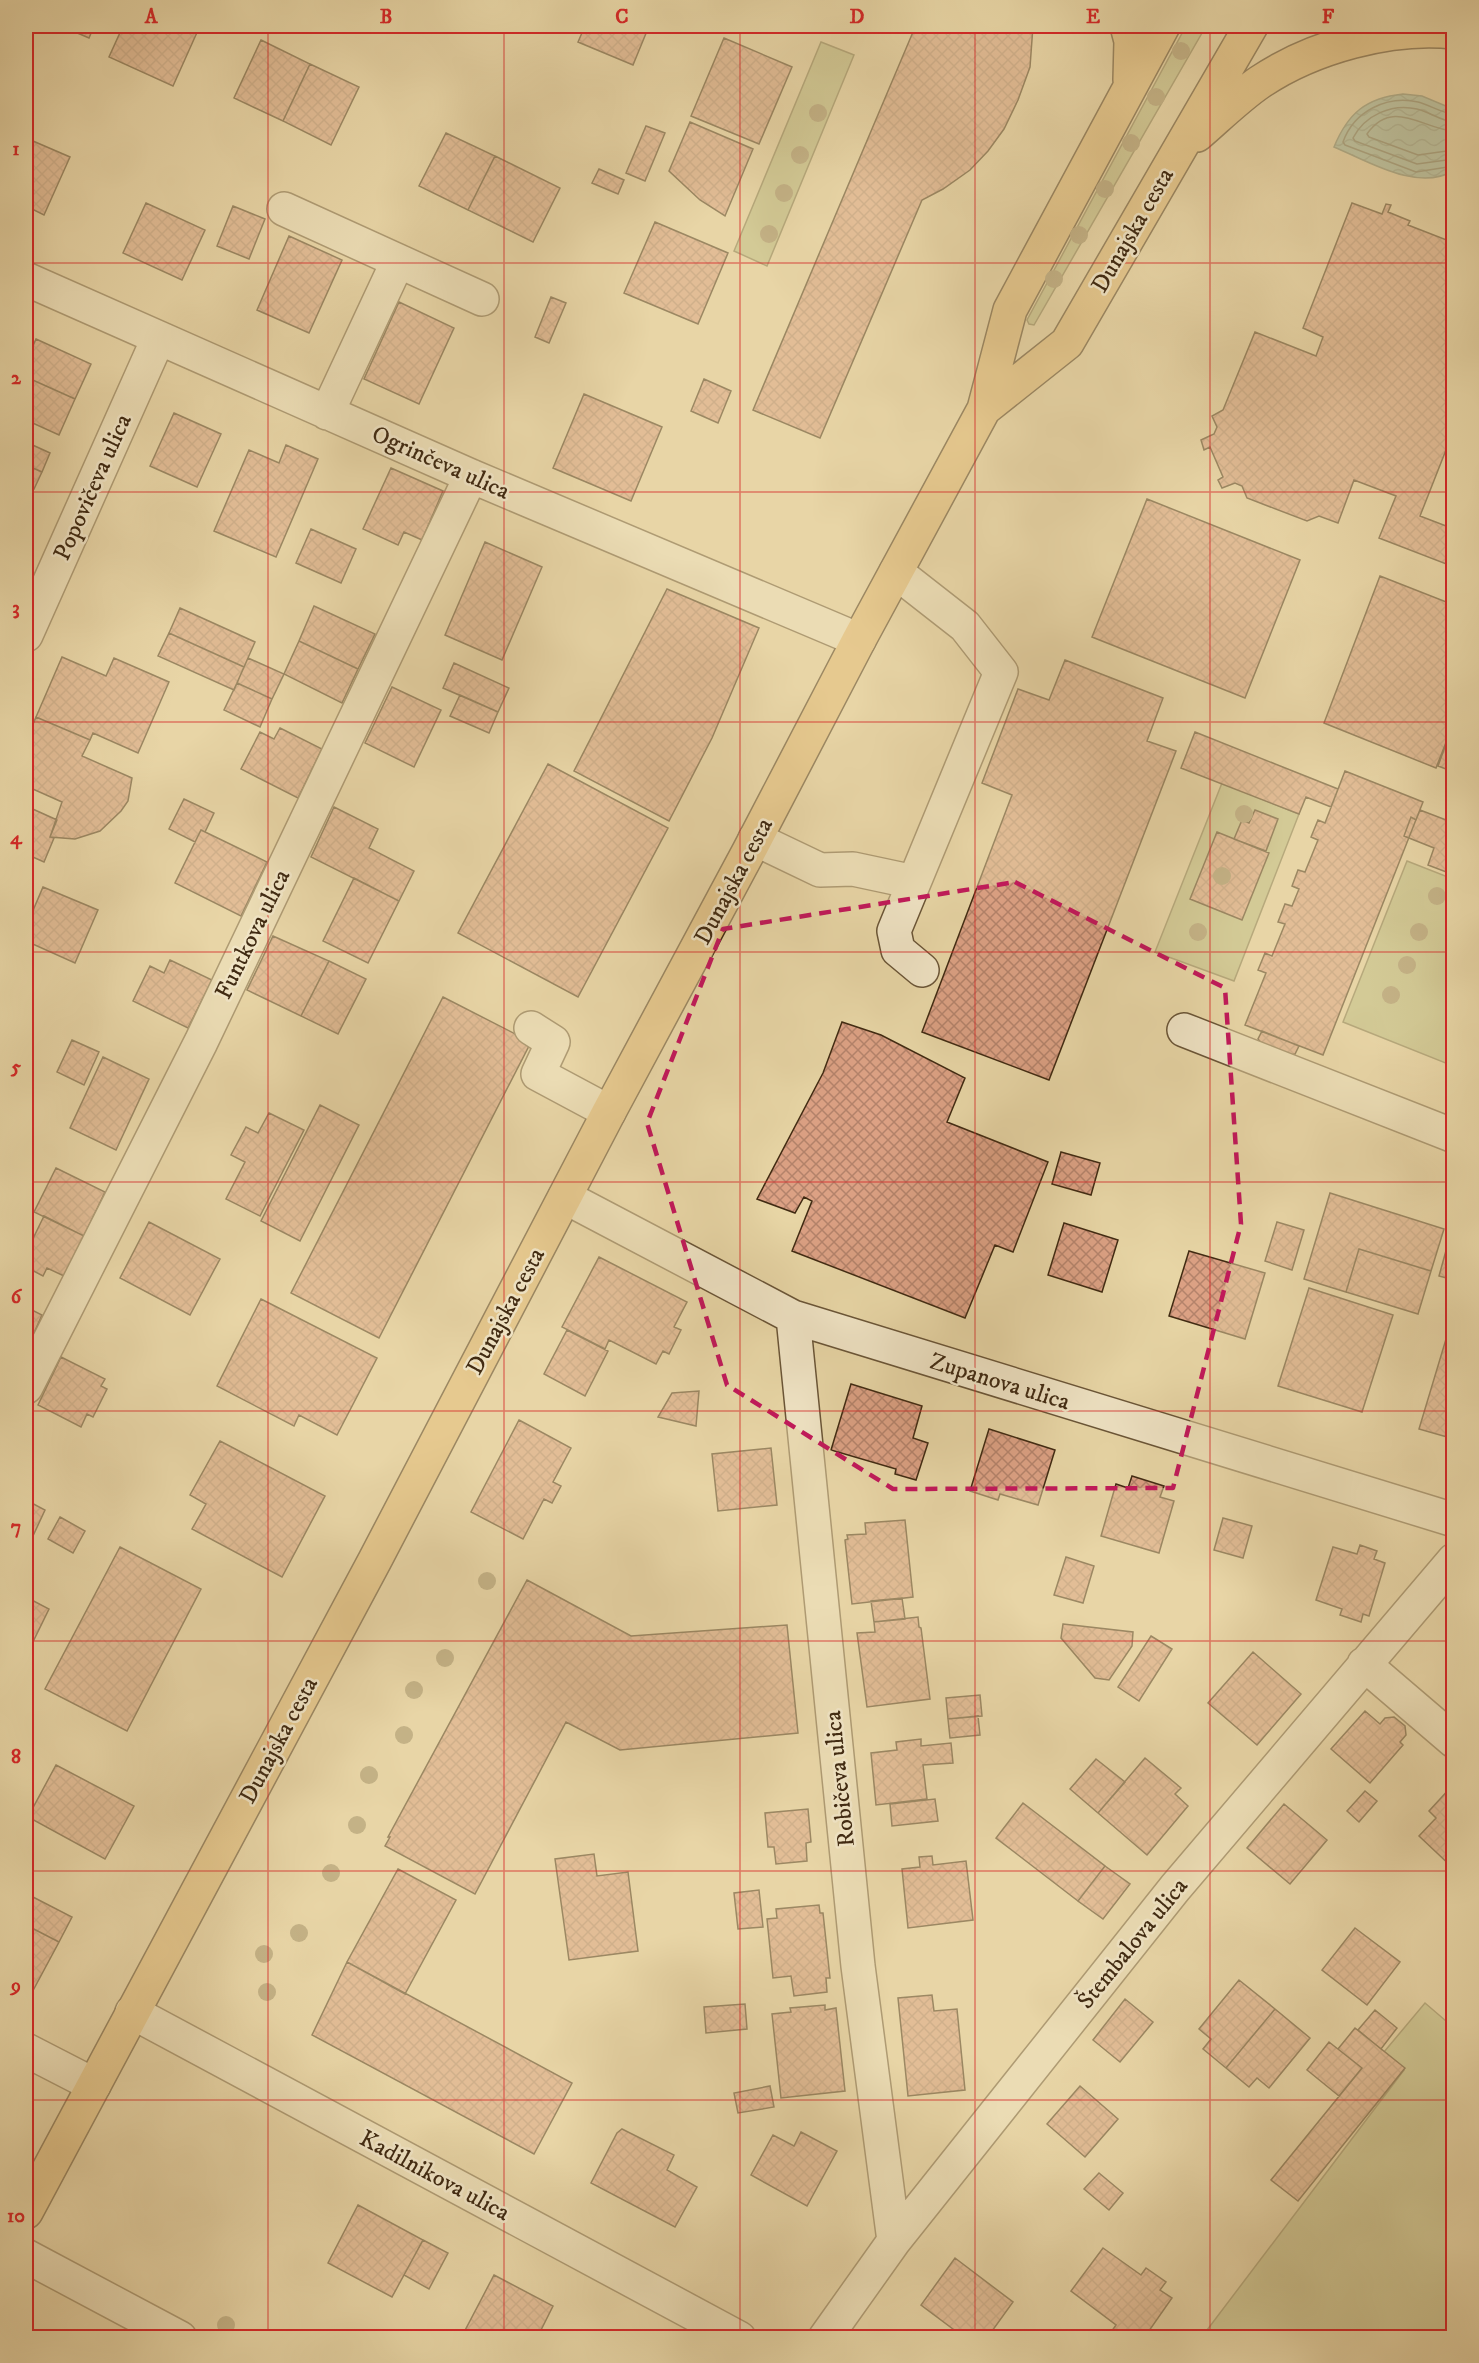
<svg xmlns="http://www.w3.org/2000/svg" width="1479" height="2363" viewBox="0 0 1479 2363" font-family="'IM FELL DW Pica',serif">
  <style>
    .green { fill: #babd84; stroke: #7d744b; stroke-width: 1.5 }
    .water { fill: url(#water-waves); stroke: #74806a; stroke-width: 1.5 }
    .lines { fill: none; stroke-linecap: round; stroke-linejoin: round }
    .shore { stroke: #6c725c; stroke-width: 1.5 }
    .building { fill: url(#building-cross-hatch); stroke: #402a12; stroke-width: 1.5 }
    .minor-casing { stroke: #6a5537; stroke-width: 36 }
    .major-casing { stroke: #402a12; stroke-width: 36 }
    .minor { stroke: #f0e4c5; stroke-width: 33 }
    .major { stroke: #e4bb73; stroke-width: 33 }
    .tree { fill: #998761 }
    .marked { fill: none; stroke: #c2185b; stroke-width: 4.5; stroke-dasharray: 12 8; stroke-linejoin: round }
    .grid { fill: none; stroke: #d62828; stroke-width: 1.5; stroke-opacity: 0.55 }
    .labels { text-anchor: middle; stroke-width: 5; stroke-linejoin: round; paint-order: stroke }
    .street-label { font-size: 24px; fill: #402a12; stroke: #f0e4c5 }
    .neatline { fill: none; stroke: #d62828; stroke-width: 2 }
    .grid-label { font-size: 20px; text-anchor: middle; font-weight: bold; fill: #d62828 }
  </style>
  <defs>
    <pattern id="water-waves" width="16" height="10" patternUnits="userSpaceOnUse" patternTransform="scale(1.5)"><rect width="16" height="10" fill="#97b9a5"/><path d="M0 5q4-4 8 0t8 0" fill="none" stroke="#7d9785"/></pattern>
    <pattern id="building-cross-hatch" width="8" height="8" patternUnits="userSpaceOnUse" patternTransform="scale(1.5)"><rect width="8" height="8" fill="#dca184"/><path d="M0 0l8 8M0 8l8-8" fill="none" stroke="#b4836b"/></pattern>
  </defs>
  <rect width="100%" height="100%" fill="#e8d6a6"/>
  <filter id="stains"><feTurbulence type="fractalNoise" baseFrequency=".00333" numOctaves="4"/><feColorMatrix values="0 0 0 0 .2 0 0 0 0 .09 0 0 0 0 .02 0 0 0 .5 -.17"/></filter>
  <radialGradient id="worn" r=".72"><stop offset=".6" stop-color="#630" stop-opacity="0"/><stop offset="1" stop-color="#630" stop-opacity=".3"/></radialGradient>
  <path class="green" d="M1186 26H1206L1034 325 1029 324 1027 320Z
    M821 42 854 55 767 266 734 251Z
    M1222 783 1299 814 1234 981 1155 952Z
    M1407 861 1453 879V1066L1343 1022Z
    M1425 2003 1453 2027V2337L1201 2338 1404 2070 1384 2052Z"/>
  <path class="water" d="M1403 94 1422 96 1453 109V171C1417 192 1368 161 1334 147 1348 113 1366 98 1403 94Z"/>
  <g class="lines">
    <path class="shore" d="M1454 114C1441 113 1430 105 1418 102 1387 95 1354 111 1343 142L1345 145 1416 172 1454 166
      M1454 122C1441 121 1430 112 1417 109 1392 103 1365 115 1353 138L1355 141 1417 164 1454 159
      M1454 131C1424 130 1393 97 1367 134L1369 137 1418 155 1454 150"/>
  </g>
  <path class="building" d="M61 26H94L89 38Z
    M123 26H193L199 28 173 86 109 57Z
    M585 26H649L633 65 578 42Z
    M897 26H1033L1030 67 1018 100 1004 129 988 151 970 170 943 189 922 200 820 438 753 410 913 32Z
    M724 38 792 67 759 144 691 116Z
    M261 40 310 64 283 121 234 98Z
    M310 64 359 87 331 145 283 121Z
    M690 122 753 149 725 216 700 200 669 171Z
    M646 126 665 133 645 181 626 173Z
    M446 133 495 156 468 210 419 186Z
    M26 138 70 157 44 215 26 206Z
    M495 156 560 188 533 242 468 210Z
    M599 169 624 180 618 194 592 183Z
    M146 203 205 230 182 280 123 253Z
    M1352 203 1382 214 1386 204 1391 205 1388 212 1410 221 1408 225 1449 241 1454 239V453L1446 450 1420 516 1454 529V567L1379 538 1396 496 1354 480 1338 523 1319 516 1307 521 1247 498 1242 486 1235 483 1222 488 1218 480 1223 477 1210 447 1204 450 1201 440 1214 434 1217 427 1212 416 1223 410 1255 332 1316 356 1323 337 1303 328Z
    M233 206 265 219 249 259 217 246Z
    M655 222 728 253 698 324 624 293Z
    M289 236 342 260 309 333 257 310Z
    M551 297 566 303 549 343 535 337Z
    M399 302 454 328 419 404 364 379Z
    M36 339 91 364 75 399 26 377V362Z
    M26 377 75 399 59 435 26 420Z
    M704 379 731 391 718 423 691 411Z
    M584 394 662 427 631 501 553 468Z
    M174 413 221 434 197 487 150 466Z
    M26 442 50 453 42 472 26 465Z
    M286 445 318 459 276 557 214 531 249 450 279 463Z
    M26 465 42 472 34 489 26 485Z
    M391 468 443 491 422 540 404 532 398 545 363 529Z
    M1147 499 1300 560 1245 698 1092 637Z
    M311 529 356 549 341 583 296 563Z
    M485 542 542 567 502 660 445 635Z
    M1380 576 1454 605V722L1436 768 1324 723Z
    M667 589 759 628 712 738 669 821 574 771Z
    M314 606 375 634 358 669 299 641Z
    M180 608 255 642 244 667 169 633Z
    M169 633 244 667 234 690 158 656Z
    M299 641 358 669 342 703 284 674Z
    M62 657 106 676 114 658 169 682 138 753 93 733 90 740 36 717Z
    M248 658 284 674 272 699 237 683Z
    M1065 660 1163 698 1147 741 1176 751 1049 1080 922 1032 1012 795 982 783 1018 689 1049 700Z
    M454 663 509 688 498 712 443 688Z
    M237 683 272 699 260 727 224 710Z
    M392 687 441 710 414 767 365 743Z
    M460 695 498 712 489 733 450 716Z
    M36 717 90 740 82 756 132 778 128 801 121 811 100 831 75 839 50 837 62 802 26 786V741Z
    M1454 722V772L1438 766Z
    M280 728 322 749 298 798 241 769 260 732 274 739Z
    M1195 732 1338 789 1331 807 1306 797 1299 814 1181 768Z
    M548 764 668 828 578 997 458 933Z
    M1345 771 1423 802 1323 1055 1245 1025 1266 973 1258 970 1265 953 1272 956 1285 924 1278 922 1285 904 1292 906 1299 889 1292 886 1298 870 1305 872 1318 840 1311 837 1318 820 1325 823Z
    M184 799 214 813 205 832 201 830 195 842 169 829Z
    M26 806 57 820 50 837 54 838 44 862 26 854Z
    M334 807 378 829 369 848 414 871 399 901 311 857Z
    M1255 810 1278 819 1266 851 1234 839 1242 820 1249 823Z
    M1420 810 1454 823V875L1428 865 1434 848 1404 836 1411 817 1416 820Z
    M201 830 267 862 241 916 175 883Z
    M1217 832 1269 853 1242 920 1190 899Z
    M354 878 399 901 368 963 323 941Z
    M43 887 98 910 75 963 26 941V927Z
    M273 936 329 961 301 1016 247 990Z
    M170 960 212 980 188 1028 133 1001 150 966 164 973Z
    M329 961 366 979 338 1034 301 1016Z
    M443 997 531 1042 379 1338 291 1293Z
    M842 1022 881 1035 965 1078 947 1122 1048 1162 1013 1252 995 1245 965 1318 792 1251 812 1201 804 1197 795 1213 757 1199 823 1073Z
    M1262 1031 1299 1046 1295 1054 1287 1056 1265 1048 1258 1039Z
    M72 1040 99 1052 84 1085 57 1072Z
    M103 1057 149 1079 116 1150 70 1128Z
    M320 1105 359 1125 300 1241 261 1221Z
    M269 1113 304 1130 260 1216 226 1199 245 1162 231 1155 246 1127 258 1133Z
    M1061 1152 1100 1163 1091 1195 1052 1184Z
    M56 1168 105 1192 84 1236 34 1212Z
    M1330 1193 1444 1229 1431 1271 1359 1249 1346 1292 1304 1279Z
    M44 1216 84 1236 64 1276 47 1268 43 1276 26 1267V1253Z
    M149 1222 220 1259 190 1315 120 1278Z
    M1277 1222 1304 1230 1292 1270 1265 1261Z
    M1064 1223 1118 1240 1102 1292 1048 1275Z
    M1447 1247 1454 1249V1280L1439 1276Z
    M1359 1249 1431 1271 1418 1314 1346 1292Z
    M1189 1251 1265 1273 1245 1339 1169 1316Z
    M599 1257 687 1302 674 1327 681 1330 669 1354 663 1351 656 1364 609 1340 605 1349 562 1327Z
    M1309 1288 1393 1315 1362 1412 1278 1386Z
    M261 1299 377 1358 337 1435 299 1415 294 1426 217 1386Z
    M26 1307 42 1315 26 1351Z
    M1449 1329 1454 1330V1439L1419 1429Z
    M567 1330 608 1351 585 1396 544 1374Z
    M61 1357 105 1379 101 1386 107 1389 93 1417 87 1414 81 1427 38 1405Z
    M851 1384 922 1406 913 1438 928 1443 916 1480 895 1474 896 1469 831 1450Z
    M699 1391 696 1426 658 1417 672 1393Z
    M519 1420 571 1448 553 1482 561 1486 552 1503 544 1499 523 1539 471 1512Z
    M989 1429 1055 1450 1038 1505 1000 1494 998 1500 970 1491Z
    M220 1441 325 1496 282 1577 192 1529 206 1504 190 1495Z
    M771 1448 777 1505 718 1511 712 1454Z
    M1132 1476 1164 1486 1160 1497 1174 1501 1159 1553 1101 1536 1116 1484 1128 1488Z
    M26 1500 45 1510 26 1551Z
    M60 1517 85 1531 73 1553 48 1539Z
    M1223 1518 1252 1526 1243 1558 1214 1550Z
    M905 1520 913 1597 852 1604 845 1540 848 1539 847 1535 866 1534 865 1523Z
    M1360 1545 1377 1551 1374 1559 1385 1563 1369 1616 1363 1614 1361 1622 1340 1615 1342 1609 1316 1600 1333 1547 1357 1554Z
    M120 1547 201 1589 127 1731 45 1689Z
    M1066 1557 1094 1566 1083 1603 1054 1595Z
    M527 1580 631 1636 787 1625 798 1733 620 1750 566 1722 475 1894 385 1846 390 1837H388Z
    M26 1597 49 1609 27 1654 26 1653Z
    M902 1598 905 1619 874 1622 871 1601Z
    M918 1617 919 1627 921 1628 930 1699 867 1707 857 1633 875 1632 874 1622Z
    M1063 1624 1133 1632 1132 1646 1109 1680 1095 1678 1061 1638Z
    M1151 1636 1172 1649 1139 1701 1118 1687Z
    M1253 1652 1301 1694 1257 1745 1208 1703Z
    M980 1695 982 1716 948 1719 946 1698Z
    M1365 1711 1380 1724 1385 1718 1394 1717 1405 1726 1406 1735 1400 1742 1403 1745 1370 1783 1331 1749Z
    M978 1716 980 1735 950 1738 948 1719Z
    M921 1739V1746L951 1743 953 1763 923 1765 927 1799 876 1805 871 1753 897 1750 896 1742Z
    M1145 1758 1181 1788 1175 1794 1188 1806 1147 1855 1098 1813Z
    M1096 1759 1125 1782 1098 1813 1070 1789Z
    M56 1765 134 1806 105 1859 28 1817Z
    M1451 1787 1454 1790V1869L1419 1836 1436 1818 1429 1811Z
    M1365 1791 1377 1801 1359 1822 1347 1811Z
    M935 1799 938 1821 892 1826 890 1804Z
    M1023 1803 1105 1866 1078 1901 996 1838Z
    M1284 1804 1327 1840 1290 1884 1247 1848Z
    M808 1809 811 1842 806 1843 807 1861 776 1864 774 1847H768L765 1813Z
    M594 1854 597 1876 628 1872 638 1951 569 1960 555 1859Z
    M932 1856 933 1865 966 1861 973 1920 908 1928 902 1869 920 1867 919 1857Z
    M1105 1866 1130 1884 1103 1919 1078 1901Z
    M398 1869 456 1900 405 1994 347 1962Z
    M759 1890 763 1927 738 1929 734 1893Z
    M31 1896 72 1917 59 1942 26 1925V1907Z
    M819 1905 820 1913H823L830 1978H826L827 1992 794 1996 791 1976 773 1978 767 1919 777 1918 776 1909Z
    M26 1925 59 1942 29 1998 26 1996Z
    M1355 1928 1400 1962 1367 2005 1322 1970Z
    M347 1962 572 2083 534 2154 312 2035Z
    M1239 1980 1275 2009 1226 2068 1203 2049 1211 2039 1199 2029Z
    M932 1995 934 2011 957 2009 965 2090 908 2096 898 1998Z
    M1125 1999 1153 2022 1120 2062 1093 2040Z
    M745 2004 747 2029 706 2033 704 2007Z
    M825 2005V2010L836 2008 845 2091 781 2098 772 2014 791 2012 790 2008Z
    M1275 2009 1310 2038 1269 2088 1257 2078 1249 2087 1226 2068Z
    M1375 2010 1397 2028 1381 2049 1358 2030Z
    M1355 2028 1405 2068 1298 2201 1271 2180 1362 2068 1338 2049Z
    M1329 2042 1362 2068 1339 2096 1307 2070Z
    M770 2086 774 2107 738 2113 734 2093Z
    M1080 2086 1118 2119 1085 2157 1047 2124Z
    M622 2129 674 2155 667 2170 697 2187 675 2227 591 2183 617 2133Z
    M801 2132 837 2151 807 2206 751 2175 773 2135 794 2146Z
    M1099 2173 1123 2193 1109 2210 1084 2189Z
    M358 2205 423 2240 392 2297 328 2263Z
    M423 2240 448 2253 429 2289 404 2275Z
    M1103 2248 1141 2275 1146 2268 1166 2282 1160 2290 1172 2298 1144 2338H1107L1116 2325 1071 2291Z
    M955 2258 1013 2302 987 2338H965L921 2305Z
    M494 2275 553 2306 537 2338H461Z"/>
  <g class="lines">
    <defs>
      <path id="minor" d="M284 209 482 299
        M26 279 471 476 859 640
        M327 413 398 261
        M896 572 965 626 1001 672 894 931 898 950 922 970
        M26 635 158 339
        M755 839 820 870 853 869 914 882
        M531 1028 553 1042 538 1074 609 1112
        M1184 1030 1454 1136
        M565 1197 793 1317 1454 1520
        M793 1317 858 1966 894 2241
        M26 1387 201 1042 471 476
        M1364 1664 1454 1741
        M132 2012 739 2338
        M26 2050 94 2085
        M26 2256 180 2338
        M825 2338 894 2241 1175 1888 1454 1560"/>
      <path id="major" d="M1127 26 1131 41 1130 80
        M1197 135C1217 118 1238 97 1260 82 1312 47 1391 25 1454 32
        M984 409 1067 343 1251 26
        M26 2212 375 1560 609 1112 749 851 859 640 984 409 1010 310 1163 26"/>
    </defs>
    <use href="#minor" class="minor-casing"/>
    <use href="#major" class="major-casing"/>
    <use href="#minor" class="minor"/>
    <use href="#major" class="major"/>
  </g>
  <g class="tree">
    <circle cx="1181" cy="51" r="9"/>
    <circle cx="1156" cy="97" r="9"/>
    <circle cx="818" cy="113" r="9"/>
    <circle cx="1131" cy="143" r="9"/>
    <circle cx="800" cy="155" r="9"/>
    <circle cx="1105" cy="189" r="9"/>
    <circle cx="784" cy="193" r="9"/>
    <circle cx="769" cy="234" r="9"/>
    <circle cx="1079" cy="235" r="9"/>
    <circle cx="1054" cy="279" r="9"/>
    <circle cx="1244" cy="814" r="9"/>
    <circle cx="1222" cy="876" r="9"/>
    <circle cx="1437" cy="896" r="9"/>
    <circle cx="1198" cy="932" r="9"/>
    <circle cx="1419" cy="932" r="9"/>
    <circle cx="1407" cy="965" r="9"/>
    <circle cx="1391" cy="995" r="9"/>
    <circle cx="487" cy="1581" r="9"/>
    <circle cx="445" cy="1658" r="9"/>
    <circle cx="414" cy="1690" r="9"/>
    <circle cx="404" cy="1735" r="9"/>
    <circle cx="369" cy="1775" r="9"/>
    <circle cx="357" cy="1825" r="9"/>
    <circle cx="331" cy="1873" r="9"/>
    <circle cx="299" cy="1933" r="9"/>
    <circle cx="264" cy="1954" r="9"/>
    <circle cx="267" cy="1992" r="9"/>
    <circle cx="226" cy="2325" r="9"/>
  </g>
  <path d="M0 0H1479V2363H0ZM1015 882 1225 988 1241 1224 1173 1488 893 1489 727 1385 647 1123 723 929Z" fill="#e8d6a6" fill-opacity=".55" fill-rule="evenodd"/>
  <path class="marked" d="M1015 882 1225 988 1241 1224 1173 1488 893 1489 727 1385 647 1123 723 929Z"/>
  <path class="grid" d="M268 26V2338M504 26V2338M740 26V2338M975 26V2338M1210 26V2338M26 263H1454M26 492H1454M26 722H1454M26 952H1454M26 1182H1454M26 1411H1454M26 1641H1454M26 1871H1454M26 2100H1454"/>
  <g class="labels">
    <g class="street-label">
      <text transform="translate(1132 230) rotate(-60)" y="8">Dunajska cesta</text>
      <text transform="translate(441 462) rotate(24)" y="8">Ogrinčeva ulica</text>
      <text transform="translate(92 487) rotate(-66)" y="8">Popovičeva ulica</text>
      <text transform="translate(733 881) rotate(-62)" y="8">Dunajska cesta</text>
      <text transform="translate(252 934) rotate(-64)" y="8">Funtkova ulica</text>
      <text transform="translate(505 1311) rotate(-62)" y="8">Dunajska cesta</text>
      <text transform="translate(1000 1381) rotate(17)" y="8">Zupanova ulica</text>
      <text transform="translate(278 1740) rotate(-62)" y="8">Dunajska cesta</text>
      <text transform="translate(839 1779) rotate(-96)" y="8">Robičeva ulica</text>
      <text transform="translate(1132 1943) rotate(-51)" y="8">Štembalova ulica</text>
      <text transform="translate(435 2175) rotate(28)" y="8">Kadilnikova ulica</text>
    </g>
  </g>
  <rect width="1479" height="2363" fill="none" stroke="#e8d6a6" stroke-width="66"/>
  <rect x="33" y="33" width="1413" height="2297" class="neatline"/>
  <g class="grid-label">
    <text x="151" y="23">A</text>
    <text x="386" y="23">B</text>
    <text x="622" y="23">C</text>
    <text x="857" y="23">D</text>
    <text x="1093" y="23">E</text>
    <text x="1328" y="23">F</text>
    <text x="16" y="155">1</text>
    <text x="16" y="384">2</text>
    <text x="16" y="614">3</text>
    <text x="16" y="844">4</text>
    <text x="16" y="1073">5</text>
    <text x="16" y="1303">6</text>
    <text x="16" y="1533">7</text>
    <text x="16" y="1763">8</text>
    <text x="16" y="1992">9</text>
    <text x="16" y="2222">10</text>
  </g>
  <rect width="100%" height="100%" filter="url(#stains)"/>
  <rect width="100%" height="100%" fill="url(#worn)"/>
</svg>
